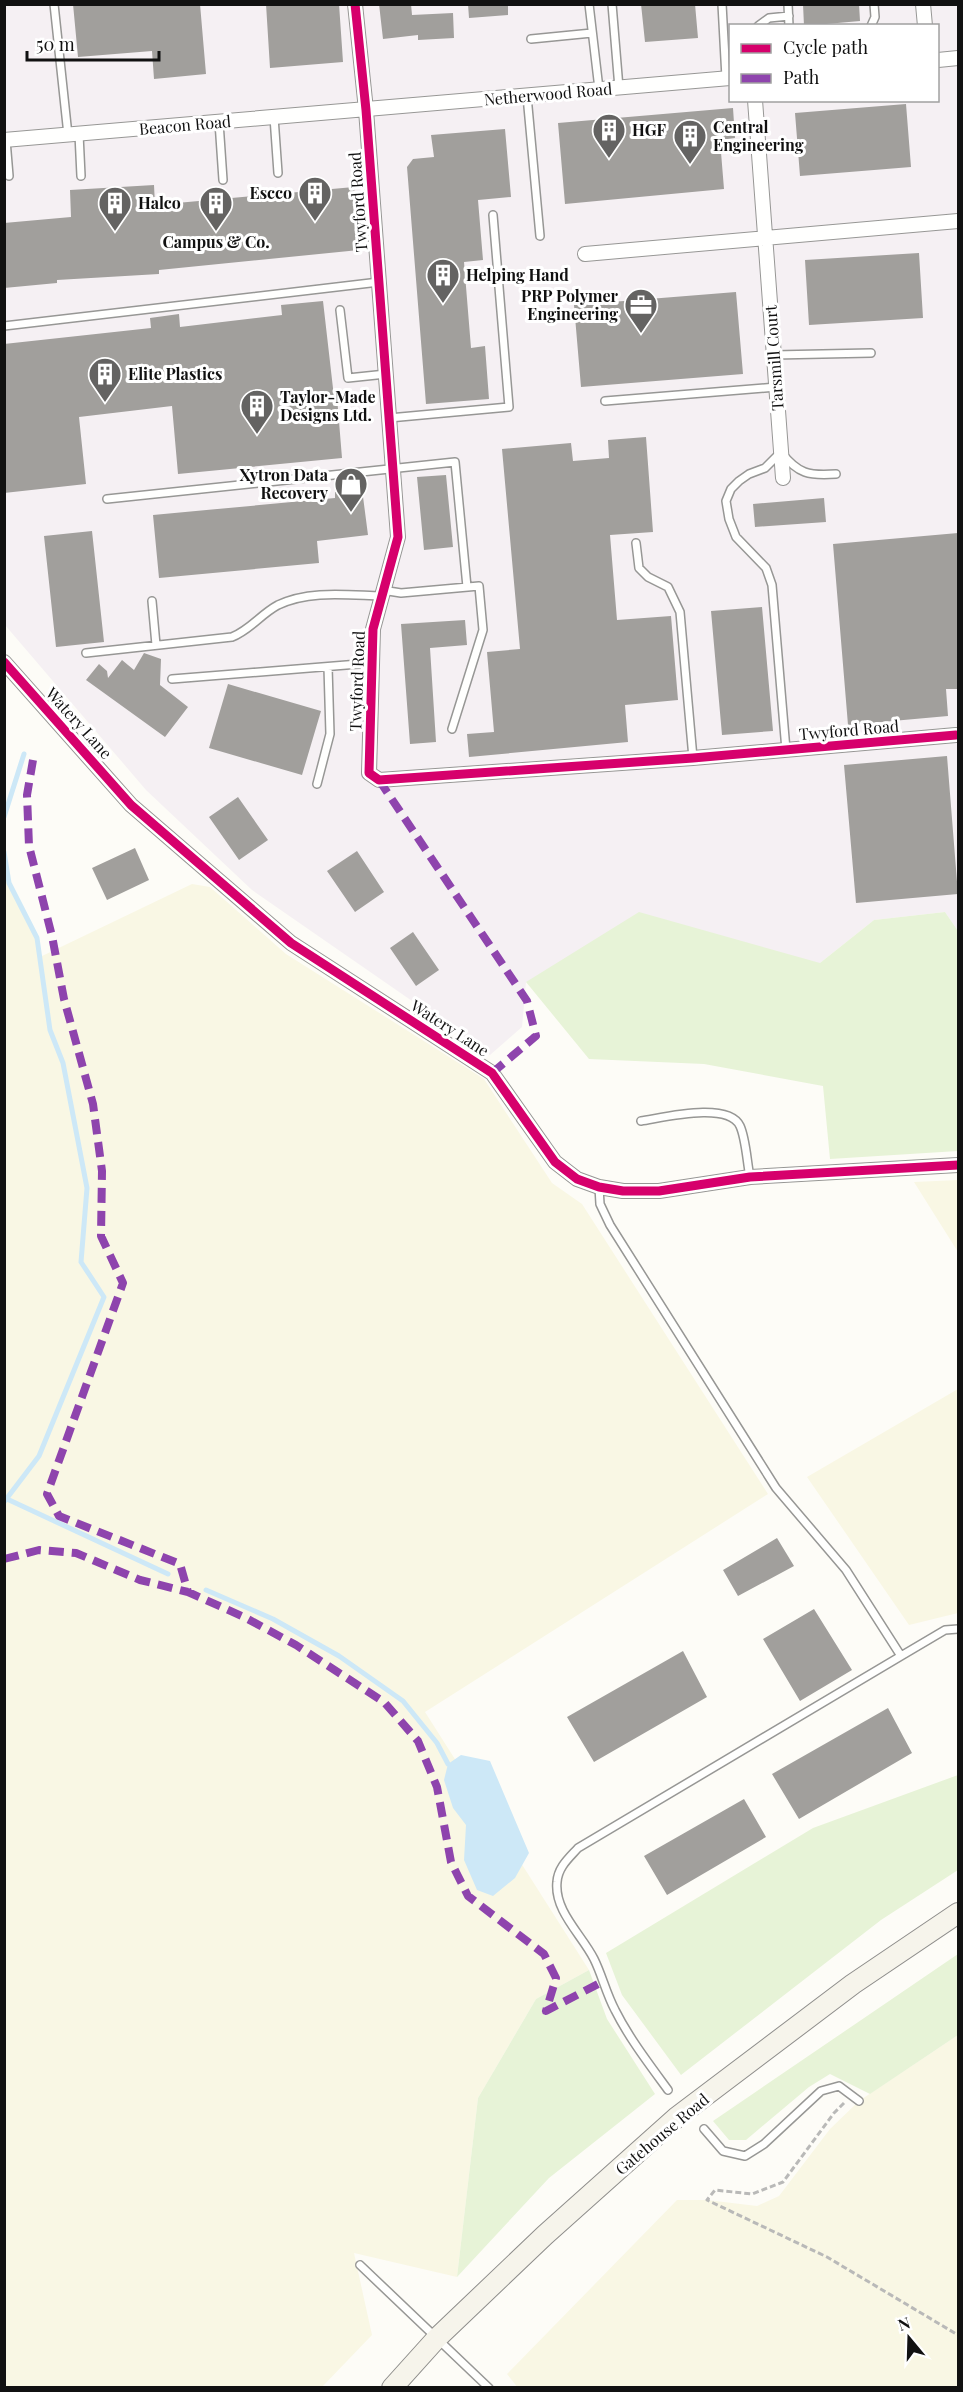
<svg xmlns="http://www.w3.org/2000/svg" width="963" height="2392" viewBox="0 0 963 2392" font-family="'Playfair Display',serif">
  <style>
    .industrial { fill: #f5f0f3; fill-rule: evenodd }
    .farmland { fill: #f9f7e4 }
    .green { fill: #e7f3d7 }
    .water { fill: #cde8f7 }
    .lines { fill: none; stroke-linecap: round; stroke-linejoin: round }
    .stream { stroke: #cde8f7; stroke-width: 5 }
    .building { fill: #a19f9c }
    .service-casing { stroke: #979795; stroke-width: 10 }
    .minor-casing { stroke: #979795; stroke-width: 16 }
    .secondary-casing { stroke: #8e8d8b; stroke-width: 22 }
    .path { stroke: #b9b9b8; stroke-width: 3; stroke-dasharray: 6 3; stroke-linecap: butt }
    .service { stroke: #fffffe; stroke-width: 7 }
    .minor { stroke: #fffffe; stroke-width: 14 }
    .secondary { stroke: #f6f4eb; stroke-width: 20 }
    .quiet { stroke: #8e44ad; stroke-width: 8; stroke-dasharray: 15 8; stroke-linecap: butt }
    .cycleway-casing { stroke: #fff; stroke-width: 13 }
    .cycleway { stroke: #d6006c; stroke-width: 9 }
    .labels { text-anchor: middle; stroke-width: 6; stroke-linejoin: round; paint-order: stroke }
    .street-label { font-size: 16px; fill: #111; stroke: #fff }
    .poi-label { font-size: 16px; font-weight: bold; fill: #111; stroke: #fff; text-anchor: start }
  </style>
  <rect width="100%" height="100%" fill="#fdfcf7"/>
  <path class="industrial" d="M4 5H958V931L945 912 874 920 820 963 526 982 522 1027 490 1055 252 890 146 790 5 625ZM730 26H938V100H730Z"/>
  <path class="farmland" d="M4 852 9 883 37 938 40 957 192 884 210 887 286 954 484 1079 552 1183 582 1204 768 1494 425 1712 589 1970 536 1999 478 2098 457 2277 354 2253 372 2335 322 2387H5Z
    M958 1180V1252L914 1182Z
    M958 1389V1613L909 1625 807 1477Z
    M958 2035V2387L518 2388 507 2374 677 2200H707L757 2206 779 2196 830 2129 859 2101Z"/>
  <path class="green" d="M639 912 820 963 874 920 945 912 958 931V1151L830 1159 823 1086 704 1064 589 1059 526 982Z
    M958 1775V1870L881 1920 681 2075 622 1995 606 1953 813 1828Z
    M958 1954V2035L870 2094 830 2074 809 2087 746 2140H729L713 2121Z
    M589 1970 607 2019 655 2094 549 2178 457 2277 478 2098 536 1999Z"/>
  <path class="water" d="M461 1755 490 1761 529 1853 515 1878 493 1896 477 1890 464 1860 466 1825 453 1808 444 1780 448 1764Z"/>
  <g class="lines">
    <path class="stream" d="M4 817 24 754
      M4 852 9 883 37 938 50 1030 63 1063 87 1188 81 1262 104 1297 39 1456 4 1502
      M7 1499 168 1574
      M206 1590 273 1619 339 1656 403 1701 437 1743 448 1764"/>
  </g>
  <path class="building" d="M73 4H200L206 74 154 79 152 51 78 57Z
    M266 4H339L343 62 270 68Z
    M379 4H411L412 15 453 13 454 38 418 40V35L383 39Z
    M468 4H508V15L469 18Z
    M641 4H695L698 38 645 42Z
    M803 4H859L860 21 804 26Z
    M906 104 911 167 800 176 795 113Z
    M733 108 735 138 720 140 724 189 565 204 558 123Z
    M505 129 511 197 478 200 483 260 464 262 471 348 485 346 489 399 426 404 407 167 413 159 434 157 431 135Z
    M154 185 155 205 354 187 359 250 159 270V274L57 280V283L4 288V223L71 217 70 190Z
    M919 253 923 318 809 325 805 260Z
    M736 292 743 374 581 387 574 305Z
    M323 301 334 397H337L342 458 178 474 172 406 79 417 86 484 4 493V344L151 328 150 318 179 314 180 327 282 315 281 305Z
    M646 437 653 532 610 535 617 620 671 616 678 700 625 705 628 742 469 757 467 734 494 732 487 652 520 649 502 449 571 443 573 461 609 458 608 440Z
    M446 475 453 547 424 550 417 477Z
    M362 489 368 535 317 541 319 563 159 578 153 515 335 498V492Z
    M824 498 826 522 755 527 753 504Z
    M92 531 104 642 56 647 44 536Z
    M958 533V689H946L948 716 848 725 833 544Z
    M762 607 773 731 722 735 711 611Z
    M465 620 467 645 430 648 436 742 410 744 401 624Z
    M144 653 161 659 160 685 188 707 165 737 86 680 99 664 107 671 108 678 122 660 134 670Z
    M228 684 321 711 302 775 209 748Z
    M947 756 958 894 856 903 844 765Z
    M238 797 268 840 239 860 209 817Z
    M135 848 149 880 107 900 92 868Z
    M357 851 384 892 355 912 327 871Z
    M413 932 439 970 416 986 390 948Z
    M777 1538 794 1566 738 1596 723 1570Z
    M814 1609 852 1670 800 1701 763 1639Z
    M683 1651 707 1697 594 1762 567 1717Z
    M888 1708 912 1753 799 1819 772 1774Z
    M744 1799 766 1837 667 1895 644 1856Z"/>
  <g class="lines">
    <defs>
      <path id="service" d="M54 4 68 135
        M589 4 599 89
        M612 4 619 88
        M722 4 726 78
        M788 4 789 26
        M758 26 769 18 789 16
        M871 26 875 17 874 4
        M531 39 592 33
        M527 96 540 236
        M274 117 278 173
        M219 122 223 180
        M79 134 81 176
        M6 140 9 176
        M340 310 348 378 386 374
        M4 326 379 282
        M774 355 871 353
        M605 401 776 387
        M389 418 509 407 493 215
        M107 499 455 462 467 587
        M636 543 639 568 648 577 668 587 680 612 693 758
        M382 590 401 593 479 586 483 630 452 729
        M152 601 156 645
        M86 653 232 637C250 630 261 614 278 605 309 590 347 595 381 596
        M172 679 371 663
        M786 750 772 585 766 568 736 537 729 519 726 501 731 489 739 481 749 474 765 468 781 452C798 474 809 476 836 474
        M317 784 330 734 328 667
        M641 1121C662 1118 728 1101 740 1126 746 1139 747 1163 750 1177
        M599 1187 600 1204 610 1225 776 1488 846 1570 901 1656
        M668 2090C649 2064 629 2038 615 2010 606 1993 602 1975 594 1959 582 1935 554 1911 557 1882 558 1867 569 1858 578 1848L901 1656 945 1630 958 1629
        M704 2129 723 2151 745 2156 764 2144 821 2091 839 2086 859 2101
        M360 2265 489 2388"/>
      <path id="minor" d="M355 4 366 110 398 537 373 629 369 773 379 780 693 758 956 735
        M923 4 925 26
        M938 60 958 58
        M755 100 783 478
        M4 140 730 78
        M585 254 958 221
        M4 662 131 805 291 943 492 1073 555 1162 577 1179 599 1187 623 1191H659L750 1177 958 1165"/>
      <path id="secondary" d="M392 2388 437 2338 545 2235 677 2117 853 1984 958 1913"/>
    </defs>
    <use href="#service" class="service-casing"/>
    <use href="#minor" class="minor-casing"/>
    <use href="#secondary" class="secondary-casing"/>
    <path class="path" d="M844 2103 834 2113 783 2182 752 2194 715 2190 707 2200 827 2257 958 2335"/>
    <use href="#service" class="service"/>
    <use href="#minor" class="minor"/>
    <use href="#secondary" class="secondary"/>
    <path class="quiet" d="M33 760 27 795 29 846 52 936 64 999 93 1104 102 1171 101 1236 123 1283 47 1494 59 1516 180 1564 188 1592 244 1617 296 1645 384 1702 418 1741 437 1787 451 1862 468 1896 544 1954 556 1978 546 2011 602 1982
      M379 780 527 1001 536 1036 492 1073
      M4 1559 39 1550 76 1553 140 1580 188 1592"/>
    <defs>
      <path id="cycleway" d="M355 4 366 110 398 537 373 629 369 773 379 780 693 758 956 735
        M4 662 131 805 291 943 492 1073 555 1162 577 1179 599 1187 623 1191H659L750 1177 958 1165"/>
    </defs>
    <use href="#cycleway" class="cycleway-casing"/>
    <use href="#cycleway" class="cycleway"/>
  </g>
  <defs>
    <symbol id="building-pin" viewBox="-11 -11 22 30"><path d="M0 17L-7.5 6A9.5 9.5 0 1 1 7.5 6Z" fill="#646362" stroke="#fff"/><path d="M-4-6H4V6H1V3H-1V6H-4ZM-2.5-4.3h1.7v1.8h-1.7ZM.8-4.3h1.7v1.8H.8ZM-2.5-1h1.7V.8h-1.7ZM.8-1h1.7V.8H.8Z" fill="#fff"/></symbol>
    <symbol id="office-pin" viewBox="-11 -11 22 30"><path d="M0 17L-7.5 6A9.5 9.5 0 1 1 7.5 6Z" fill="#646362" stroke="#fff"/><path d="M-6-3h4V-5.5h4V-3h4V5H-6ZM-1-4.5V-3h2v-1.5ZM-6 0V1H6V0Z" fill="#fff"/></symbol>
    <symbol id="shop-pin" viewBox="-11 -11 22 30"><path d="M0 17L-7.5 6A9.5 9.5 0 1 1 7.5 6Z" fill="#646362" stroke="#fff"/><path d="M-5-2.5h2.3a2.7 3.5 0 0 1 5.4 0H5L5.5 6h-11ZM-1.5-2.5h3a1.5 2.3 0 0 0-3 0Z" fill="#fff"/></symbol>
  </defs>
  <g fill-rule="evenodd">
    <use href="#building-pin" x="590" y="111" width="38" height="52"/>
    <use href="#building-pin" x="671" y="117" width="38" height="52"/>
    <use href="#building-pin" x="296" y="174" width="38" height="52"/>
    <use href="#building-pin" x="96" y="184" width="38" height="52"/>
    <use href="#building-pin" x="197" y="184" width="38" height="52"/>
    <use href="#building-pin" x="424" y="256" width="38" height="52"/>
    <use href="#office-pin" x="622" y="286" width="38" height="52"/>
    <use href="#building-pin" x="86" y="355" width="38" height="52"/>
    <use href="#building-pin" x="238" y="387" width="38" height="52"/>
    <use href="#shop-pin" x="332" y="465" width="38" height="52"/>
  </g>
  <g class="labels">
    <g class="street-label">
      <text transform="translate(548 94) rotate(-5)" y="6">Netherwood Road</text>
      <text transform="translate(185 125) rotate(-5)" y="6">Beacon Road</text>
      <text transform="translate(358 202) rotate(-94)" y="6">Twyford Road</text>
      <text transform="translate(774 358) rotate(-94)" y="6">Tarsmill Court</text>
      <text transform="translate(357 681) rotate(-88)" y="6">Twyford Road</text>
      <text transform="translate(79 723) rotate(48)" y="6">Watery Lane</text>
      <text transform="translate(849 730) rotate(-5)" y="6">Twyford Road</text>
      <text transform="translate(450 1028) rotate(33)" y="6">Watery Lane</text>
      <text transform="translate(662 2134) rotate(-40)" y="6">Gatehouse Road</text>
    </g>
    <g class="poi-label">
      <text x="713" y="133">Central<tspan x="713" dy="18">Engineering</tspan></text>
      <text x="632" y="136">HGF</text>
      <text x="292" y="199" text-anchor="end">Escco</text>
      <text x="138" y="209">Halco</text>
      <text x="216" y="248" text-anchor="middle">Campus &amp; Co.</text>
      <text x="466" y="281">Helping Hand</text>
      <text x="618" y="302" text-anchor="end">PRP Polymer<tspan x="618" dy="18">Engineering</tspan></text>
      <text x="128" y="380">Elite Plastics</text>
      <text x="280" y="403">Taylor-Made<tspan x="280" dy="18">Designs Ltd.</tspan></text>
      <text x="328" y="481" text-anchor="end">Xytron Data<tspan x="328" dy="18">Recovery</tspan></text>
    </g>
  </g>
  <rect width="963" height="2392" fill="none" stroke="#111111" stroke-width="12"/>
  <rect x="729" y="24" width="210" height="78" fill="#ffffff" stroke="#a0a0a0" stroke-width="1.5"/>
  <rect x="741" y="44" width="30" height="9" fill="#d6006c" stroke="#a0a0a0" stroke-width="1.5"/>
  <text x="783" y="54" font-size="18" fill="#111111">Cycle path</text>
  <rect x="741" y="74" width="30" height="9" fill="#8e44ad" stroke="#a0a0a0" stroke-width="1.5"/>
  <text x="783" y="84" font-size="18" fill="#111111">Path</text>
  <g transform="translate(909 2338) rotate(341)" stroke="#ffffff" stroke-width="4.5" paint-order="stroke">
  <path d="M0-4.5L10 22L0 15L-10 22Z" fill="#111111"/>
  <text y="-9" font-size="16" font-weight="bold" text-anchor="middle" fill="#111111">N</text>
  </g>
  <path d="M27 51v9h132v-9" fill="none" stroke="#111111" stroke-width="3"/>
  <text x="36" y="51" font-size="18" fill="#111111" stroke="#ffffff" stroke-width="4.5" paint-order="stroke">50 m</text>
</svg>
